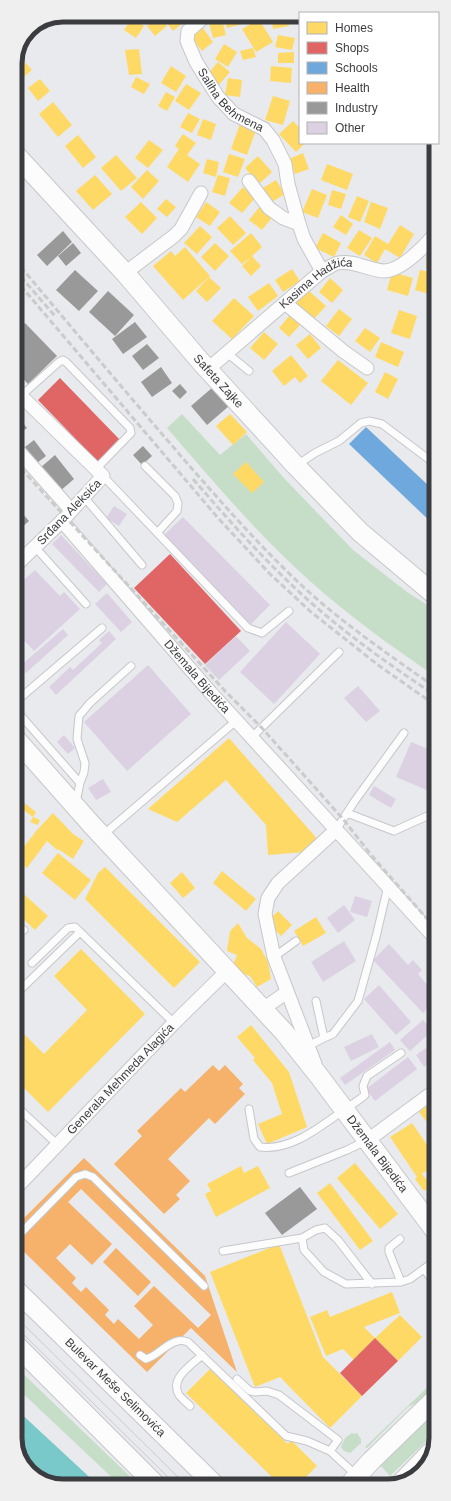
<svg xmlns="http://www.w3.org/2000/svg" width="451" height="1501" viewBox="0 0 451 1501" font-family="Arial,sans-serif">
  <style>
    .green { fill: #c6dec7 }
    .water { fill: #79c9cb }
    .homes { fill: #ffd966 }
    .shops { fill: #e06666 }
    .schools { fill: #6fa8dc }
    .health { fill: #f6b26b; fill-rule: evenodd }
    .industry { fill: #999 }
    .building { fill: #dcd1e2 }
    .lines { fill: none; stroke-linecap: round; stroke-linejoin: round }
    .lane-casing { stroke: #c6c7ca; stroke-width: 9 }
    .street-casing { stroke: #c6c7ca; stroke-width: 15 }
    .secondary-casing { stroke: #c6c7ca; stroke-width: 21 }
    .lane { stroke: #fcfcfc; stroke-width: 7 }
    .street { stroke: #fcfcfc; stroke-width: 13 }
    .secondary { stroke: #fcfcfc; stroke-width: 19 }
    .tram { stroke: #cacbcb; stroke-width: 1 }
    .rail { stroke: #cacbcb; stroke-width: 3; stroke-dasharray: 6 3; stroke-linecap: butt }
    .labels { text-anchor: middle; stroke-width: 4; stroke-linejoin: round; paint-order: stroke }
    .street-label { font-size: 12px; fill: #3b3c3f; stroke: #fff }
    .rim { fill: none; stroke: #3b3c3f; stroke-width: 5 }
  </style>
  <rect width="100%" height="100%" fill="#e8eaed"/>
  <path class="green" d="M182 414 220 455 246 434 282 476 353 550 407 592 435 610V676C392 647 349 616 310 581 258 535 213 481 167 428Z
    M16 1367 140 1486H121L16 1387Z
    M436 1379V1388L425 1399 408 1407 367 1448 365 1447Z
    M436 1408V1432L390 1476 380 1465Z
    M352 1433 354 1434 357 1433 361 1439V1443L350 1453 344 1451 341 1447 345 1438Z"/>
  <path class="water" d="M16 1409 99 1486H59L31 1474 16 1448Z"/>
  <path class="homes" d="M166 15H185L188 19 173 31 163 18Z
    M223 15H244L246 23 227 28Z
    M271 15H287L289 26 273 29Z
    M159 16 167 26 155 36 147 26Z
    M132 18 144 26 136 38 124 30Z
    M259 19 273 42 256 52 242 29Z
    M222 20 226 35 213 38 209 23Z
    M32 28 36 32 24 41 29 29Z
    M203 28 213 42 202 51 191 38Z
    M278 35 295 38 292 50 275 47Z
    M224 44 237 52 228 67 215 59Z
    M253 48 256 57 243 60 240 51Z
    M139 49 142 74 129 75 125 50Z
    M294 52V63H278V53Z
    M23 60 32 70 21 79 15 73V67Z
    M218 62 230 72 218 86 206 76Z
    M171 66 186 76 176 92 161 83Z
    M271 66 292 68 291 83 270 81Z
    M136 77 150 84 144 94 131 87Z
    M228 78 242 80 240 97 225 95Z
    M40 79 50 91 38 101 28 88Z
    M186 84 201 93 189 110 175 101Z
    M166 92 175 97 167 111 158 106Z
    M273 96 290 101 283 125 265 120Z
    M53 102 72 125 58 137 39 114Z
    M188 113 200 119 192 133 180 127Z
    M203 119 216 124 211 140 197 135Z
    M293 121 300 128V143H305L296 152 279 134Z
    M240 124 256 130 247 155 231 149Z
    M183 134 196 143 187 155 200 164 188 182 167 167 179 149 175 146Z
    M78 135 96 157 83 168 65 146Z
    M149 140 163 150 148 168 135 158Z
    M303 153 309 169 295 174 289 159Z
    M229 154 245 159 238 177 223 172Z
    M116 155 137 178 121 191 101 168Z
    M258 156 272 172 259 184 245 168Z
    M207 159 219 162 216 177 203 173Z
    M327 164 353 174 347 190 321 180Z
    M147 170 159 181 143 199 131 187Z
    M95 175 112 194 93 210 76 191Z
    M218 175 230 178 225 196 212 192Z
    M276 180 285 194 270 203 261 189Z
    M243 187 255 198 242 213 229 203Z
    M312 189 327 195 318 218 302 212Z
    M332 190 346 194 341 209 328 205Z
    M357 196 369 201 360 222 348 217Z
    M435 198V214L428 203Z
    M166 199 176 207 167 217 157 209Z
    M141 202 157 218 142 234 125 217Z
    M206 202 220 212 210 226 196 217Z
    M371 202 388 208 380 229 364 222Z
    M261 205 274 215 262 230 249 220Z
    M341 215 353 224 346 235 333 227Z
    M230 216 246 233 233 245 217 228Z
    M400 225 414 234 400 258 385 249Z
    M200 226 212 237 197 254 184 243Z
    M359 230 372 238 360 256 347 248Z
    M251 233 262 247 252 256 261 266 251 276 242 266 251 257 242 264 230 251Z
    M323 233 341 243 334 257 315 248Z
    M375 236 388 244 377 263 364 255Z
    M215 243 229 256 215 271 201 257Z
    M185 247 210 276 183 300 153 266 171 251 175 256Z
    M427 251 435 252V268H426Z
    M292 269 300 281 283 292 275 280Z
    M420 270 435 273V283L432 295 415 290Z
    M392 272 413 278 408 296 387 290Z
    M209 277 221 288 207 302 196 291Z
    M330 278 343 290 332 303 319 292Z
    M269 283 278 296 258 311 248 297Z
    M308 290 326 306 313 320 295 304Z
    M234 298 254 316 232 339 212 321Z
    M339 309 352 319 339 336 326 326Z
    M399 310 417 316 410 339 391 333Z
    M290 315 301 324 289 337 279 328Z
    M365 328 380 338 370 352 355 341Z
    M264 332 278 344 264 360 250 348Z
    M310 334 321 348 308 359 296 345Z
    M381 342 404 352 398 367 375 357Z
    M291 355 308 376 300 383 295 377 284 386 272 371Z
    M338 360 368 383 351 405 321 381Z
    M385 372 398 379 388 399 375 392Z
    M230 414 247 432 233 445 216 426Z
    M246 462 264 482 252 493 233 474Z
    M229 738 319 841 305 852 268 855 266 825 226 780 177 822 148 809Z
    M23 802 36 812 33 817 19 807Z
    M53 813 73 834 84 841 73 859 58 849 57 850 47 841 27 868 16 859V857L37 830Z
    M33 817 40 820 38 825 30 822Z
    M58 853 91 880 75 900 42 873Z
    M105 867 200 962 174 988 85 899 98 873Z
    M222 871 256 899 246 911 213 883Z
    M182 872 195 888 183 898 170 883Z
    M16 887 48 916 35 930 20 916 21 915 16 911Z
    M278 911 292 925 281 936 267 922Z
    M316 917 326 933 303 946 294 931Z
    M238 923 247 938 261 949 268 962 271 979 257 987 250 976 240 973 233 965 237 955 227 951 230 931Z
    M81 949 145 1014 48 1112 16 1080V1026L44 1054 87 1010 54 976Z
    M251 1025 289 1072 307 1127 267 1144 258 1124 282 1114 272 1083 253 1060 255 1058 237 1037Z
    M436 1099V1134L419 1112Z
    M412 1123 436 1158V1164L422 1174 432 1186 424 1191 415 1179 417 1177 390 1137Z
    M355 1163 398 1214 380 1229 337 1178Z
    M241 1166 244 1173 258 1166 270 1188 216 1217 205 1194 211 1191 207 1184Z
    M330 1183 373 1241 360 1250 317 1193Z
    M436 1193V1208L428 1199Z
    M279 1244 323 1357 362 1396 330 1428 280 1377 255 1387 210 1272Z
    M392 1292 400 1313 364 1327 375 1338 354 1360 343 1349 326 1356 310 1317 327 1310 330 1317Z
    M400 1315 422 1337 398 1361 375 1338Z
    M210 1369 288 1444 291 1440 317 1466 300 1483 297 1485H282L279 1484 186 1393Z"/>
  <path class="shops" d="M60 378 120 440 98 462 38 400Z
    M170 554 241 631 205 664 134 588Z
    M375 1338 398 1361 362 1396 340 1373Z"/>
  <path class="schools" d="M366 427 430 487 435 482V526L349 444Z"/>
  <path class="health" d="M213 1065 219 1071 225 1065 243 1084 239 1088 245 1094 215 1124 209 1118 168 1159 190 1181 176 1195 180 1199 164 1214 114 1164 142 1136 137 1131 181 1088 185 1092Z
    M84 1158 205 1276 237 1372 191 1328 147 1372 16 1244V1226ZM81 1189 211 1315 198 1328 154 1286 134 1306 153 1325 139 1339 118 1319 114 1324 105 1315 109 1310 86 1287 81 1292 72 1283 76 1278 56 1258 70 1244 92 1265 112 1244 68 1202Z
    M116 1248 151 1282 138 1296 103 1262Z"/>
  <path class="industry" d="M63 231 72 242 47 266 37 255Z
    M73 243 81 253 66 266 58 256Z
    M75 270 98 291 79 311 56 290Z
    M108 291 134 315 115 336 89 312Z
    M135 322 147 337 123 354 112 339Z
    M25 323 57 356 28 384 15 370V333Z
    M147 344 159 358 143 370 132 356Z
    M161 367 172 383 152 397 141 382Z
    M180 384 187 392 180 399 172 391Z
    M213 387 229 406 207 425 191 406Z
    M15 413 27 428 15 437Z
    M34 440 46 456 37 463 25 447Z
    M143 446 152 456 142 465 133 455Z
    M55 455 74 479 59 492 40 468Z
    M15 505 29 521 15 533Z
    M300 1187 317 1209 282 1235 265 1213Z"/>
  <path class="building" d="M114 506 127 514 119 526 106 518Z
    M183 517 270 605 250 625 163 536Z
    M61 535 107 584 99 592 52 544Z
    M35 570 60 596 64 592 80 609 34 651 15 631V588Z
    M107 593 132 622 121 632 95 604Z
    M286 622 320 654 274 704 240 672Z
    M63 629 68 635 26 673 20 666Z
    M109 631 116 639 56 695 49 687 70 667 73 670 102 643 99 640Z
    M236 636 250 651 219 680 205 665Z
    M15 651 22 659 15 665Z
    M148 665 191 714 127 771 84 722Z
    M358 686 380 711 366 722 344 698Z
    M64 735 75 748 68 754 57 742Z
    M411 742 436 752V794L396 777Z
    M103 779 111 792 96 800 88 788Z
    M374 786 396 799 391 808 369 795Z
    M355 896 372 901 367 917 350 912Z
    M344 905 355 920 338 933 327 918Z
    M344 941 356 961 323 982 311 962Z
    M389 944 408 965 413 960 422 970 418 974 428 986 432 982 436 986V988L433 991 436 994V1000L423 1013 373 960Z
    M379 985 411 1022 396 1035 364 999Z
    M423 1020 432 1031 410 1051 400 1040Z
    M372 1034 379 1047 351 1061 344 1047Z
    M436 1041V1058L424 1067 416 1055Z
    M390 1042 395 1050 345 1085 340 1078Z
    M408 1057 417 1069 375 1101 366 1089Z"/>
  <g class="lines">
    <defs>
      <path id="lane" d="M227 353 249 371
        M21 396 59 362 63 360 66 362 130 428 131 433 128 436 96 469
        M297 465 315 453 339 441 361 423 369 421 382 424 435 464
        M145 466 175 496 178 503 177 511 157 533
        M103 476 248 628 262 633 289 611
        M84 497 142 565
        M35 547 86 604
        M15 700 20 698 102 628
        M15 709 80 783
        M252 737 339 652
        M76 802 80 783 84 772 85 763 77 739 79 716 90 703 131 666
        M347 813 394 831 436 812
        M336 830 354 802 404 733
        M103 835 237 720
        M16 926 24 930
        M274 957 296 941
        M32 963 68 928 75 927 174 1023
        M16 994 80 932
        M324 1038 333 1034 358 1001 376 937 388 886
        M308 1046 324 1038 316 1001
        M16 1106 58 1145
        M249 1109 254 1139 260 1147C291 1151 320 1127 344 1110 351 1105 358 1101 365 1095L363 1086 367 1076 401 1053
        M289 1173 347 1150 366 1141
        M16 1238 76 1177 85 1174 93 1177 204 1286
        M302 1238 316 1230 325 1228 338 1240 372 1284
        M400 1239 389 1248V1252L401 1282
        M223 1251 302 1238 304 1250 324 1272 346 1284 401 1282 410 1279 436 1260
        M424 1269 436 1285
        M140 1355 146 1359C158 1356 166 1343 178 1341 181 1340 185 1341 188 1342L286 1436 307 1441 330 1451 357 1476
        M237 1379 250 1391 255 1392 267 1391 279 1395 338 1440 330 1451
        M190 1406C187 1403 182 1399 179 1395 169 1378 192 1365 202 1355"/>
      <g id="street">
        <path id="s1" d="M202 19 188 31 187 41 196 62 218 97 234 114 264 129 273 140 285 164 288 184 299 224 304 239 322 271"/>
        <path d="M249 181 269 208 283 218 299 224"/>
        <path d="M125 273 174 236 181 229 201 193"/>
        <path d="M285 303 343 351 367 368"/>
        <path id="s2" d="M207 370 322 271C327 269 333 264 338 263 354 260 368 270 384 271 401 271 425 246 435 234"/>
        <path d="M15 390 103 476 62 521 15 566"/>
        <path d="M15 447 71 510"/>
        <path id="s3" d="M62 521 211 693 436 939"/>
        <path d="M263 1009 287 992"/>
        <path d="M315 1064 274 957 265 914 268 898 278 883 336 830"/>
        <path d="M368 1140 436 1090"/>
        <path id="s4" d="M16 1188 174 1023 227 971"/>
        <path d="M357 1476 367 1485"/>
      </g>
      <g id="secondary">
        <path id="s5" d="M15 154 125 273 201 362 296 466 360 532 435 595"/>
        <path id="s6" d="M15 738 91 824 284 1032 319 1076 436 1232"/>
        <path id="s7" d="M16 1290 215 1485"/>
        <path d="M16 1345 157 1486"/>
        <path d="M401 1483 430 1453"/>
        <path d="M349 1485 371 1461 436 1398"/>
      </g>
    </defs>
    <use href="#lane" class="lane-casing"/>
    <use href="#street" class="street-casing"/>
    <use href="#secondary" class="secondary-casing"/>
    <use href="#lane" class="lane"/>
    <use href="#street" class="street"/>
    <use href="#secondary" class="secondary"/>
    <path class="tram" d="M16 1317 187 1486
      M16 1327 177 1486"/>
    <path class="rail" d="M15 260C72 328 129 396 187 463 229 511 271 559 319 601 356 632 396 660 435 687
      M15 270 55 316
      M15 279 218 518 270 574 311 612 378 665 435 705
      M15 462 226 692 262 728 343 819 372 856 436 929
      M193 479C232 524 271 568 316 607 353 639 394 668 435 695"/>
  </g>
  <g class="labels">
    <g class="street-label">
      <text dy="4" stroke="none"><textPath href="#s1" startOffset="104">Saliha Behmena</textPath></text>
      <text dy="4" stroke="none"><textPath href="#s2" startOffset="141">Kasima Hadžića</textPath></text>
      <text dy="4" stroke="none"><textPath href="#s5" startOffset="305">Safeta Zajke</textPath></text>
      <text transform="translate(69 512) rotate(-46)" y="4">Srđana Aleksića</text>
      <text dy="4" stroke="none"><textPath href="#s3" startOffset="206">Džemala Bijedića</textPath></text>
      <text dy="4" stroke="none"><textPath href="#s4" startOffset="151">Generala Mehmeda Alagića</textPath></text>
      <text dy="4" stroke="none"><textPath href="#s6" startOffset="552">Džemala Bijedića</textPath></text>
      <text dy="4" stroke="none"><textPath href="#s7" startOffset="139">Bulevar Meše Selimovića</textPath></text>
    </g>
  </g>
  <path d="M0 0H451V1501H0ZM63 22H388A41 41 0 0 1 429 63V1438A41 41 0 0 1 388 1479H63A41 41 0 0 1 22 1438V63A41 41 0 0 1 63 22Z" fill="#efeff0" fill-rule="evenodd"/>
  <path class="rim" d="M63 22H388A41 41 0 0 1 429 63V1438A41 41 0 0 1 388 1479H63A41 41 0 0 1 22 1438V63A41 41 0 0 1 63 22Z"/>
  <rect x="299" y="12" width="140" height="132" fill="#ffffff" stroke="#b1b1b2"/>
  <rect x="307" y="22" width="20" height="12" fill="#ffd966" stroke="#b1b1b2"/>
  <text x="335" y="32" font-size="12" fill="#3b3c3f">Homes</text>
  <rect x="307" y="42" width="20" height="12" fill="#e06666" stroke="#b1b1b2"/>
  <text x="335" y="52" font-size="12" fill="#3b3c3f">Shops</text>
  <rect x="307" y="62" width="20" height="12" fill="#6fa8dc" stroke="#b1b1b2"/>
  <text x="335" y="72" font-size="12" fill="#3b3c3f">Schools</text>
  <rect x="307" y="82" width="20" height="12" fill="#f6b26b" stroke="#b1b1b2"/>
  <text x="335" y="92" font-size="12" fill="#3b3c3f">Health</text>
  <rect x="307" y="102" width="20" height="12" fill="#999999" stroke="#b1b1b2"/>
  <text x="335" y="112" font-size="12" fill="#3b3c3f">Industry</text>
  <rect x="307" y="122" width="20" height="12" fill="#dcd1e2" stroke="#b1b1b2"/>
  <text x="335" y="132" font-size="12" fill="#3b3c3f">Other</text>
</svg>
